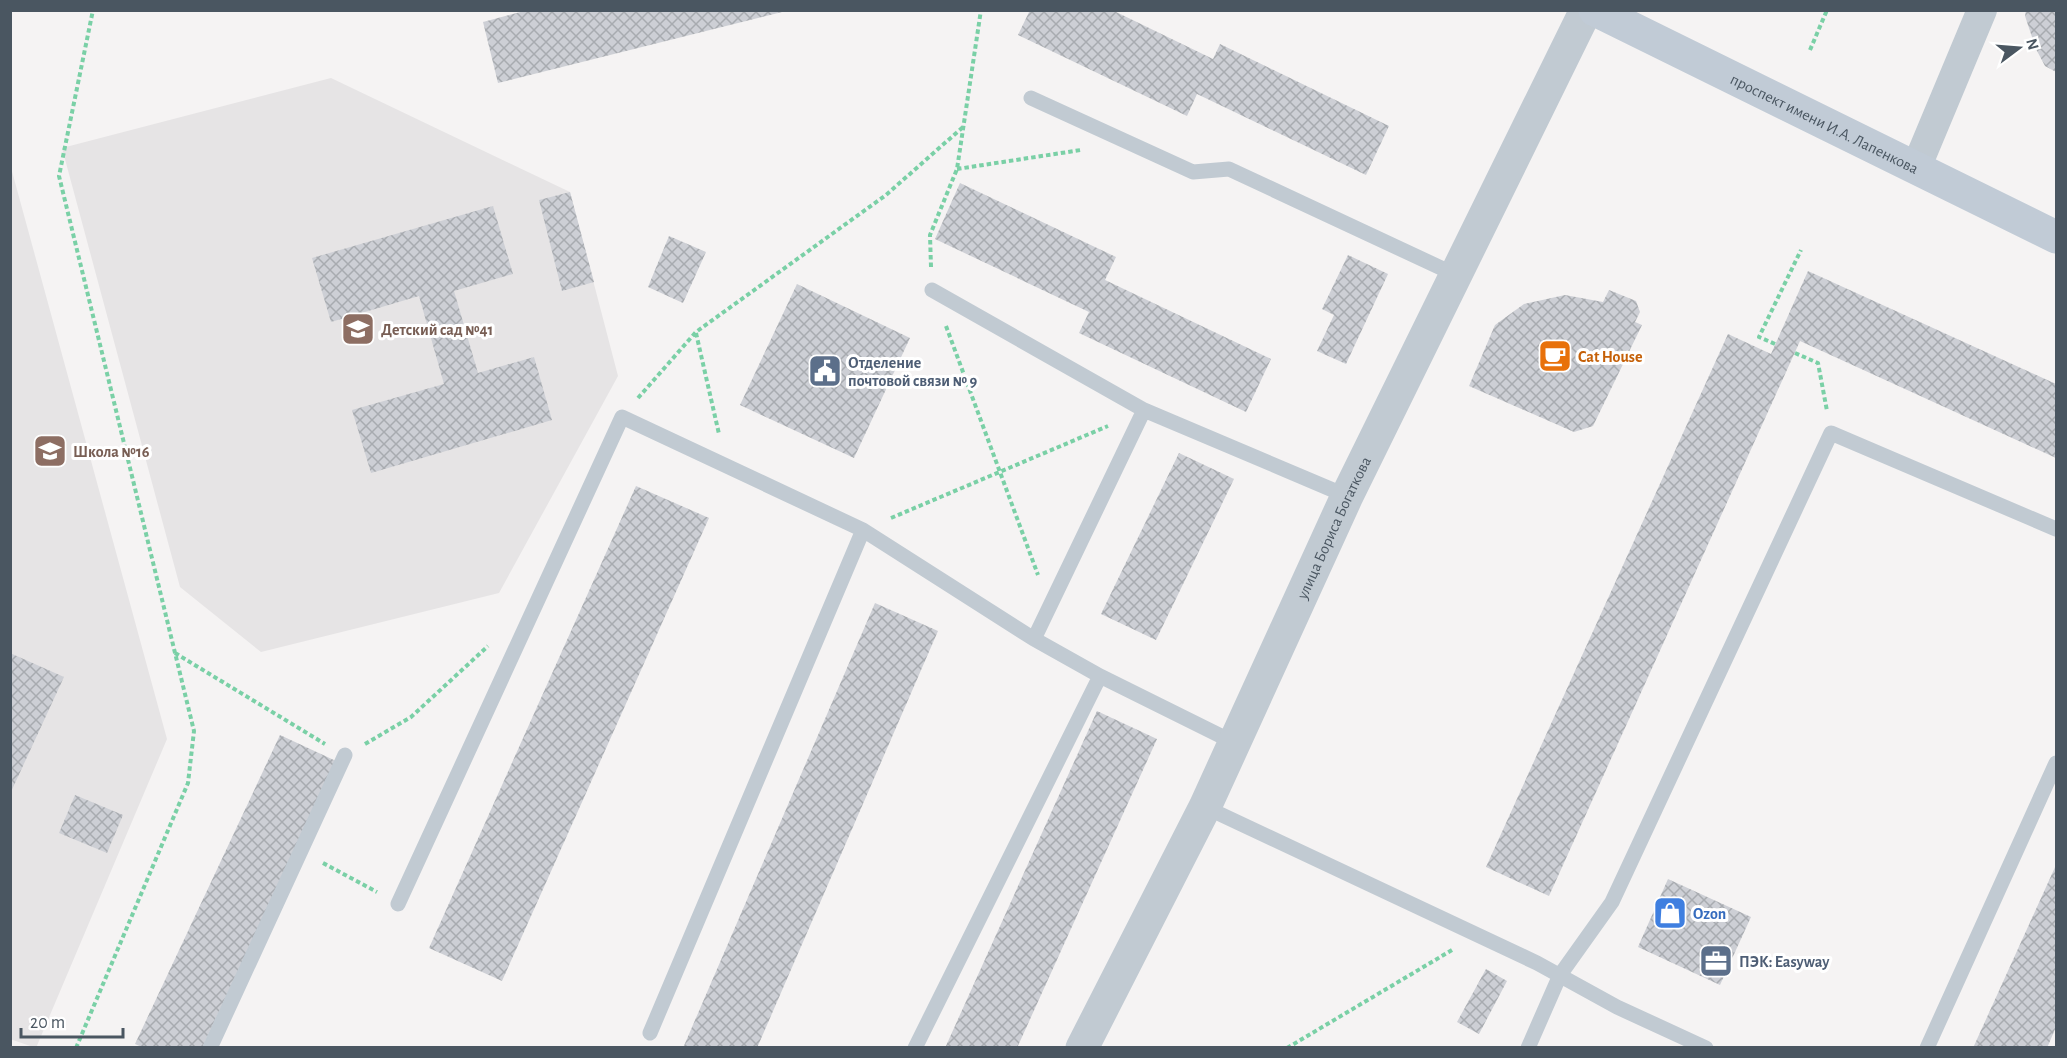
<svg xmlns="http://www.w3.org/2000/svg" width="2067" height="1058" viewBox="0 0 2067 1058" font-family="'Alegreya Sans',sans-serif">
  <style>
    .education { fill: #e6e4e5 }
    .building { fill: url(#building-cross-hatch) }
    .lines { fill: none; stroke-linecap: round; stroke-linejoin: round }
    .path { stroke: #7ad0a6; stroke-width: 4; stroke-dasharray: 4.5 3; stroke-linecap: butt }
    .service { stroke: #c1cad2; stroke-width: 15 }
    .minor { stroke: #c1cad2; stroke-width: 30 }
    .tertiary { stroke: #c1cad2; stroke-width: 33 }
    .secondary { stroke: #c1cbd6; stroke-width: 33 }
    .labels { text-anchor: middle; stroke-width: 6; stroke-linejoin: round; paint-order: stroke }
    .street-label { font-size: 16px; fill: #4a5661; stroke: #fff }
    .education-label { font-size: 16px; font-weight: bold; fill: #785e54; stroke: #fff; text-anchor: start }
    .food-label { font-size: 16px; font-weight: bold; fill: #c56008; stroke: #fff; text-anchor: start }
    .service-label { font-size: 16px; font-weight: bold; fill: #4e5e75; stroke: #fff; text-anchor: start }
    .shop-label { font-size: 16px; font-weight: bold; fill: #366cbe; stroke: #fff; text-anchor: start }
  </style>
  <defs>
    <pattern id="building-cross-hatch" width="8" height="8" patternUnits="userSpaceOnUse" patternTransform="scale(1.5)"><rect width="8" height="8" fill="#cdcfd5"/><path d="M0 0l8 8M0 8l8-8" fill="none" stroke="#a8abb0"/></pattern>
  </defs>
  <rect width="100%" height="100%" fill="#f5f3f3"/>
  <path class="education" d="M331 78 570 192 618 376 499 593 261 652 180 587 62 148Z
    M10 164 167 739 36 1048 10 1039Z"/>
  <path class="building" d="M528 10H786V11L498 83 483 22Z
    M1030 10H1112L1213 59 1220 44 1389 126 1366 175 1197 94 1187 116 1018 35Z
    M2026 10H2056V72L2045 66 2036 49 2025 16Z
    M960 183 1116 257 1105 280 1271 359 1246 412 1079 333 1089 312 935 239Z
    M570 192 594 282 562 291 539 200Z
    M493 206 513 274 454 291 478 373 534 357 552 420 371 473 352 410 444 384 419 296 331 322 312 258Z
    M669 236 706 252 683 303 648 287Z
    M1348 255 1388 274 1346 364 1317 351 1334 315 1322 309Z
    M1808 271 2056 384V458L1800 341 1549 896 1486 867 1728 334 1771 354Z
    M797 284 910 338 854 458 740 405Z
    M1609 290 1636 301 1640 312 1635 322 1642 325 1593 426 1574 432 1469 386 1495 325 1524 304 1565 295 1603 302Z
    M1179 453 1234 479 1156 640 1101 614Z
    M636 486 709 518 502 981 429 948Z
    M875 603 938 631 757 1048H683Z
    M10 653 64 677 10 794Z
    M1097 711 1157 739 1017 1048H945Z
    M280 735 336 761 202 1048H144L135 1044Z
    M75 795 123 815 107 853 59 833Z
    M2056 865V1027L2047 1048H1973Z
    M1668 879 1751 917 1720 985 1638 947Z
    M1486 969 1507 981 1479 1034 1457 1022Z"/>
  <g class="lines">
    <path class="path" d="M1810 50 1827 10
      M957 169 1081 150
      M931 267 930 235 957 169 981 10
      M946 326 1038 575
      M696 333 719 434
      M1775 344 1759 337 1801 250
      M1795 353 1818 363 1827 411
      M638 398 696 332 886 195 963 127
      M891 518 1108 426
      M175 653 325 744
      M365 744 411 717 488 646
      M323 863 377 892
      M76 1048 188 783 194 731 59 176 93 10
      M1287 1048 1452 950"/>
    <path class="service" d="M1031 98 1193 172 1229 169 1454 274
      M932 290 1144 410 1347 496
      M1034 639 1144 410
      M1205 807 1537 963 1617 1007 1706 1048
      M398 904 622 417 863 530 1034 639 1100 676 1233 742
      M650 1033 863 530
      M210 1048 345 755
      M915 1048 1100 676
      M1528 1048 1560 975 1612 902 1831 433 2056 529
      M1927 1048 2056 763"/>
    <path class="minor" d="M1916 168 1982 10"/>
    <path class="tertiary" id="s1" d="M1082 1048 1205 807 1347 496 1586 10"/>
    <path class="secondary" id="s2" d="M1595 10 2056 237"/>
  </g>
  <defs>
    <symbol id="school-square" viewBox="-11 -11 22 22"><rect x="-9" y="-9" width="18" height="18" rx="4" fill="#8d6e63" stroke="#fff"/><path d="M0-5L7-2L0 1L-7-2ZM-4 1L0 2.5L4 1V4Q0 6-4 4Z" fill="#fff"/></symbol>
    <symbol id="cafe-square" viewBox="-11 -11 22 22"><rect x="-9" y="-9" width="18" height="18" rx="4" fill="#e8710a" stroke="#fff"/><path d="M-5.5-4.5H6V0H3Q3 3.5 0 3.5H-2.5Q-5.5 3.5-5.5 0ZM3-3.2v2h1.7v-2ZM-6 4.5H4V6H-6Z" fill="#fff"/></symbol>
    <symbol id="civic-square" viewBox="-11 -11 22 22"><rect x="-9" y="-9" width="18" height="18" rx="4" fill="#5c6f8a" stroke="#fff"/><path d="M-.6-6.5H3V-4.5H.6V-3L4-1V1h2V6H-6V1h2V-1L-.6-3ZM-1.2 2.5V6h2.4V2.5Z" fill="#fff"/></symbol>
    <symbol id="shop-square" viewBox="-11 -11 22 22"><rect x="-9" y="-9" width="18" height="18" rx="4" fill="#3f7fe0" stroke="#fff"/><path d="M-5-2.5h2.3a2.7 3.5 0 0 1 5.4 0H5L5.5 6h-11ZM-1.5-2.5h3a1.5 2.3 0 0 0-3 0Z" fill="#fff"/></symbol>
    <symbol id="office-square" viewBox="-11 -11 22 22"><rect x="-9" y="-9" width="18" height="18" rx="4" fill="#5c6f8a" stroke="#fff"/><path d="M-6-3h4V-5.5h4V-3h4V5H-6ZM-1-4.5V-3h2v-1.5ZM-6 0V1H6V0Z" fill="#fff"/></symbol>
  </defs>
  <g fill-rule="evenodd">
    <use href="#school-square" x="339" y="310" width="38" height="38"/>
    <use href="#cafe-square" x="1536" y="337" width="38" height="38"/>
    <use href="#civic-square" x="806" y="352" width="38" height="38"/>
    <use href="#school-square" x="31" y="432" width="38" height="38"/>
    <use href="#shop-square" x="1651" y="894" width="38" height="38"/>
    <use href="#office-square" x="1697" y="942" width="38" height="38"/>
  </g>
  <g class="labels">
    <g class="street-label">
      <text dy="6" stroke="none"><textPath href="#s2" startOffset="256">проспект имени И.А. Лапенкова</textPath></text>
      <text dy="6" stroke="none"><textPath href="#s1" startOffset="578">улица Бориса Богаткова</textPath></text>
    </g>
    <g class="education-label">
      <text x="381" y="335">Детский сад №41</text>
      <text x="73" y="457">Школа №16</text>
    </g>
    <g class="food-label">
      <text x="1578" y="362">Cat House</text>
    </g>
    <g class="service-label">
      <text x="848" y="368">Отделение<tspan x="848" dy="18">почтовой связи № 9</tspan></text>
      <text x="1739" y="967">ПЭК: Easyway</text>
    </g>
    <g class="shop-label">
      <text x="1693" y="919">Ozon</text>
    </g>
  </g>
  <rect width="2067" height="1058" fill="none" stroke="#4a5661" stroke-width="24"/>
  <g transform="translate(2019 48) rotate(74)" stroke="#ffffff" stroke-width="4.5" paint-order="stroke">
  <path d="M0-4.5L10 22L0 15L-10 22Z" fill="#4a5661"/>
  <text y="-9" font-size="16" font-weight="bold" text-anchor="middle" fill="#4a5661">N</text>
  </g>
  <path d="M21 1028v9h102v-9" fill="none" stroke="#4a5661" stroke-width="3"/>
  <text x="30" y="1028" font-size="18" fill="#4a5661" stroke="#ffffff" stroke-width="4.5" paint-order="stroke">20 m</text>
</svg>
